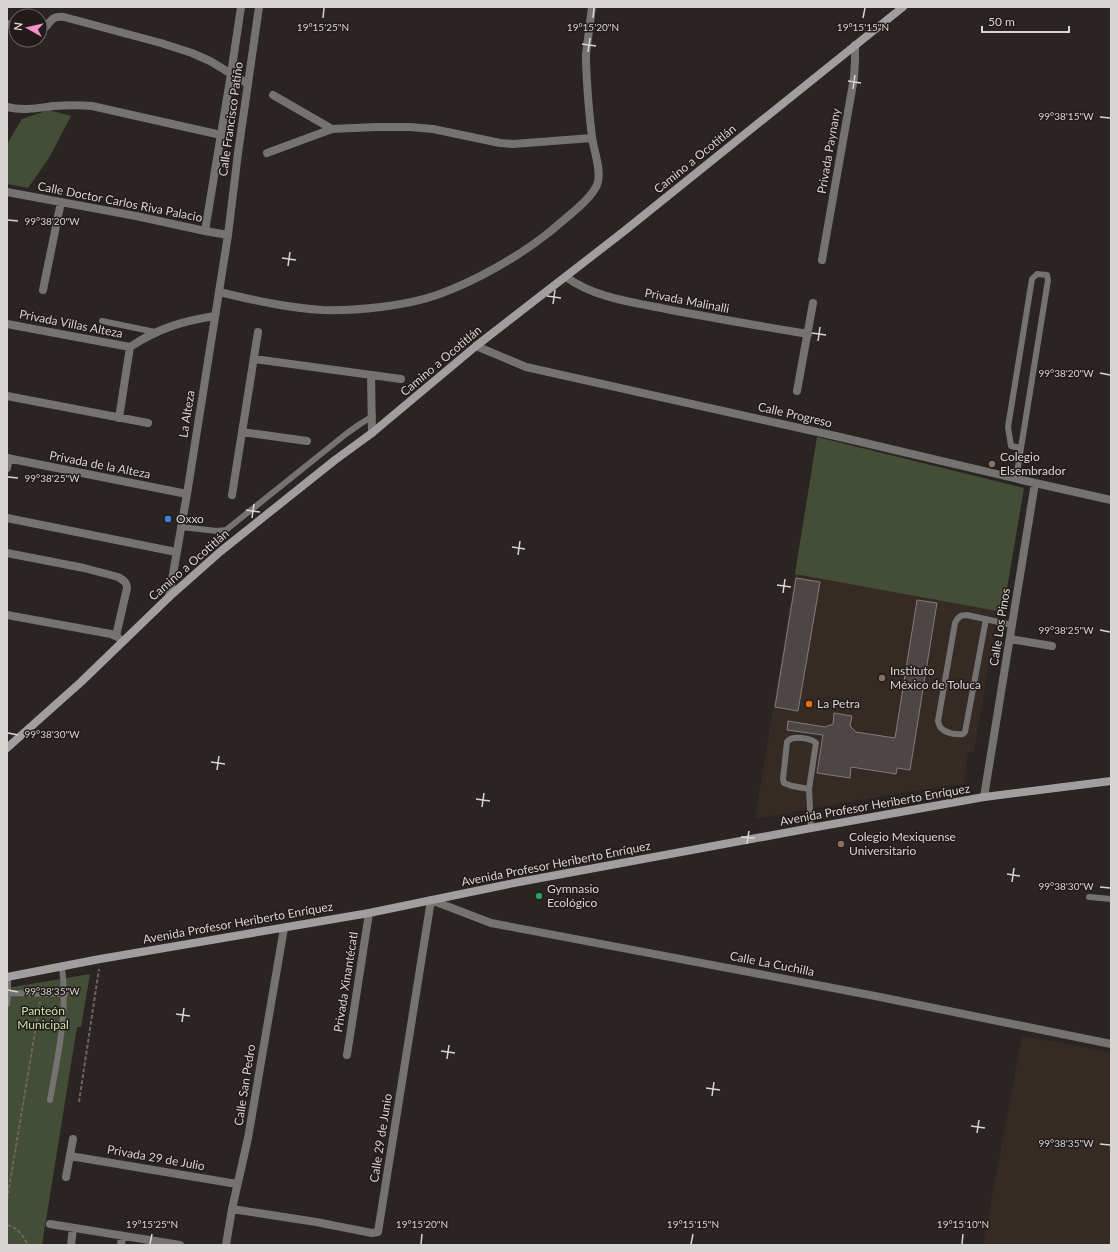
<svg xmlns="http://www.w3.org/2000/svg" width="1118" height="1252" viewBox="0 0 1118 1252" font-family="Lato,sans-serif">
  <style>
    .built { fill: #362a25 }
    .green { fill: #444e37 }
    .building { fill: #4d4645; stroke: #847c7b }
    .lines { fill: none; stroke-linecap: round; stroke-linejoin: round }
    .path { stroke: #6a6563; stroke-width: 2; stroke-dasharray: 4 2; stroke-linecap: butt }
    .service { stroke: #757272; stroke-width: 6 }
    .minor { stroke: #757272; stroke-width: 8 }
    .tertiary { stroke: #757272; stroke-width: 8 }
    .secondary { stroke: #a29d9e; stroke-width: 8 }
    .ticks { fill: none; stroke: #d9d5d3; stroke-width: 1.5 }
    .education-dot { fill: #8d6e63; stroke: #211b19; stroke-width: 1.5 }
    .shop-dot { fill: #3f7fe0; stroke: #211b19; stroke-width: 1.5 }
    .food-dot { fill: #e8710a; stroke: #211b19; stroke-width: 1.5 }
    .leisure-dot { fill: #2e9e5b; stroke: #211b19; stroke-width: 1.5 }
    .labels { text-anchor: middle; stroke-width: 3; stroke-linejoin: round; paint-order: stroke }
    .street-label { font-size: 12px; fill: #d9d5d3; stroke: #211b19 }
    .poi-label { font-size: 12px; fill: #d9d5d3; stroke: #211b19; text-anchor: start }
    .park-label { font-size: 12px; fill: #cae5a7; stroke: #211b19 }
    .ticks-label { font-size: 10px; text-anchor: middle; fill: #d9d5d3; stroke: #211b19; stroke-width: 3; stroke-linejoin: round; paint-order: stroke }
  </style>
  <rect width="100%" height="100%" fill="#2a2422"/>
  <path class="built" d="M817 437 1024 488 1003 612 998 611 974 752H968L964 784 901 793 755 819Z
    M1022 1036 1111 1052V1245H983Z"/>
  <path class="green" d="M49 110 71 116 49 158 28 188 7 184V144L22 119Z
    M817 437 1024 488 1003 612 795 574Z
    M90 974 81 1027H77L42 1245H7V988Z"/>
  <path class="building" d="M796 578 820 582 798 711 775 707Z
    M917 600 937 603 910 770 897 768 896 774 851 767 850 778 817 773 823 735 787 730 788 721 825 727 833 724 834 713 852 716 850 726 856 732 895 738Z"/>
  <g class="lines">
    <path class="path" d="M79 1102 99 969
      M7 1200 40 1002
      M7 1225C18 1228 23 1236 28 1245"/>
    <path class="service" d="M102 321 155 332
      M1016 479 1048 280 1047 275 1037 274 1032 279 1008 427 1011 446 1021 448
      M181 527 217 531 226 530 346 434 360 424 373 416
      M986 619 965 732 963 734C955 735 945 733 940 727L938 721 955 623C958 617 960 615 967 615L1012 625
      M809 789 792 786 784 783 783 779 787 742C792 735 811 738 816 743L809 789 811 828
      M1089 897 1111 899
      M8 993 65 994
      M7 1004 8 993V977
      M50 1100C58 1056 68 1011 62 967"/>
    <path class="minor" d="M7 24 16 26
      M40 31C51 26 48 15 64 17L161 43 192 53 210 61 248 84
      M273 95 332 129
      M7 107C23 111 38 108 54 106 67 105 80 105 92 106L221 135
      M267 153 332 129 376 127H410L433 129 500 143 513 144 592 138
      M7 192 136 216 205 231
      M822 260 854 78 855 60V45
      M566 277C595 298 632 302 666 309 713 318 760 326 808 334
      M43 290 61 202
      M219 292C253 300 288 308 323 310 357 311 405 306 437 295 476 281 520 256 552 230 564 219 594 198 598 182 601 168 594 152 592 137 589 113 587 87 586 62V54L592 7
      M7 324 130 347C157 329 182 321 215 316
      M476 346 526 367 840 437 1035 483 1111 500
      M254 359 401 379
      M371 375 372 433
      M797 391 813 303
      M7 396 148 423
      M119 418 130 347
      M242 432 307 441
      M7 458 187 494
      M7 468 9 458
      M232 495 258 332
      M7 518 176 552
      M7 553 84 568 118 577C123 580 127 582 127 588L116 636
      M7 615 111 634 119 638
      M1010 639 1052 646
      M984 797 1035 483
      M347 1055 369 913
      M70 1156 237 1184
      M66 1177 73 1139
      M232 1209 316 1222 372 1233 378 1232 431 900 491 923 875 996 1111 1044
      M50 1224 180 1245
      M71 1245 73 1228
      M121 1245 122 1236
      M226 1245 232 1209 248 1138 284 928"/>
    <path class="tertiary" d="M228 235 205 231 231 74 241 7
      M169 597 187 494 228 235 238 153 259 7"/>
    <path class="secondary" d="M7 748 81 682 169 597 221 551 335 460 372 433 476 346 623 232 903 7
      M7 977 100 959 369 913 519 882 811 828 984 797 1111 781"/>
  </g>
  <path class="ticks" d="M323 18 324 8M593 18 594 8M863 18 865 8M582 44 596 46M588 52 590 38M848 81 861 83M853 89 855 75M1100 117 1110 118M8 220 18 221M282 258 296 260M288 266 290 252M547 296 561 298M553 304 555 290M812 333 826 335M818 341 820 327M1100 373 1110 375M8 477 18 478M246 510 260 512M252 518 254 504M512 547 525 549M518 555 520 541M777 585 791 587M783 593 785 579M1100 630 1110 632M8 733 18 735M211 762 225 764M217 770 219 756M476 799 490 801M482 807 484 793M741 837 755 838M747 844 749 831M1007 874 1020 876M1012 882 1014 868M1100 887 1110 888M8 990 18 992M176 1014 190 1016M182 1022 184 1008M441 1051 455 1053M447 1059 449 1045M706 1088 720 1090M712 1096 714 1082M971 1126 985 1128M977 1133 979 1120M1100 1144 1110 1145M150 1244 152 1234M421 1244 422 1234M691 1244 693 1234M962 1244 963 1234"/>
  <g class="education-dot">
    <circle cx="992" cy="464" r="4"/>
    <circle cx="882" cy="678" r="4"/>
    <circle cx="841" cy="844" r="4"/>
  </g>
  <circle class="shop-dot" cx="168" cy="519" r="4"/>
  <circle class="food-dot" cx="809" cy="704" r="4"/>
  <circle class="leisure-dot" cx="539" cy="896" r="4"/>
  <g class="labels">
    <g class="street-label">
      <text transform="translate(231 119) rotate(-82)" y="4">Calle Francisco Patiño</text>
      <text transform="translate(829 151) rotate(-80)" y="4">Privada Paynany</text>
      <text transform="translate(695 159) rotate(-39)" y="4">Camino a Ocotitlán</text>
      <text transform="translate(120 202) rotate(11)" y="4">Calle Doctor Carlos Riva Palacio</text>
      <text transform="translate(687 301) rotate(11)" y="4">Privada Malinalli</text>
      <text transform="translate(71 324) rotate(11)" y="4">Privada Villas Alteza</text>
      <text transform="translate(441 361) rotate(-40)" y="4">Camino a Ocotitlán</text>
      <text transform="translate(187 414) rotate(-81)" y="4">La Alteza</text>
      <text transform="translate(795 415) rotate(13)" y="4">Calle Progreso</text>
      <text transform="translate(100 465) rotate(11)" y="4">Privada de la Alteza</text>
      <text transform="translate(189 565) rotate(-41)" y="4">Camino a Ocotitlán</text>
      <text transform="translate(1000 627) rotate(-81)" y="4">Calle Los Pinos</text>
      <text transform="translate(875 805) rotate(-10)" y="4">Avenida Profesor Heriberto Enríquez</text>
      <text transform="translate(556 864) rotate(-11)" y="4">Avenida Profesor Heriberto Enríquez</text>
      <text transform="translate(238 923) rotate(-10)" y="4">Avenida Profesor Heriberto Enríquez</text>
      <text transform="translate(772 964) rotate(11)" y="4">Calle La Cuchilla</text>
      <text transform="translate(346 982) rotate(-81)" y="4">Privada Xinantécatl</text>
      <text transform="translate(245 1085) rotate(-81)" y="4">Calle San Pedro</text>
      <text transform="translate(381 1138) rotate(-81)" y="4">Calle 29 de Junio</text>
      <text transform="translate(156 1158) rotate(10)" y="4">Privada 29 de Julio</text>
    </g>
    <g class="poi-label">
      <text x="1000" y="461">Colegio<tspan x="1000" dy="14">Elsembrador</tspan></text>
      <text x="176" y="523">Oxxo</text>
      <text x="890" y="675">Instituto<tspan x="890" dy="14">México de Toluca</tspan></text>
      <text x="817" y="708">La Petra</text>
      <text x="849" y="841">Colegio Mexiquense<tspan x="849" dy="14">Universitario</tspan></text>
      <text x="547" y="893">Gymnasio<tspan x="547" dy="14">Ecológico</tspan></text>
    </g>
    <g class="park-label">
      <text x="43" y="1015">Panteón<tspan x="43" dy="14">Municipal</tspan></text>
    </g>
  </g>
  <g class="ticks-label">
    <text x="323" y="31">19°15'25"N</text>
    <text x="593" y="31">19°15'20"N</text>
    <text x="863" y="31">19°15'15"N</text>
    <text x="1066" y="120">99°38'15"W</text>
    <text x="52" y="225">99°38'20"W</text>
    <text x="1066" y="377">99°38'20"W</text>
    <text x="52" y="482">99°38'25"W</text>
    <text x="1066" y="634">99°38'25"W</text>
    <text x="52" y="738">99°38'30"W</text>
    <text x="1066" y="890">99°38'30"W</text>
    <text x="52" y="995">99°38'35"W</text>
    <text x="1066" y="1147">99°38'35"W</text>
    <text x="152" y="1228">19°15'25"N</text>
    <text x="422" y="1228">19°15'20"N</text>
    <text x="693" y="1228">19°15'15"N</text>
    <text x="963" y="1228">19°15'10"N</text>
  </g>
  <rect width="1118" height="1252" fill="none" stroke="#d9d5d3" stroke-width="16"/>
  <g transform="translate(28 28) rotate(278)"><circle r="19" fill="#211b19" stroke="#6b6563"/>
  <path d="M0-3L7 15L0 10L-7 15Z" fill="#f98fca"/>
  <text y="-6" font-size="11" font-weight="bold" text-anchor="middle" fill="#d9d5d3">N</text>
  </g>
  <path d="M982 26v6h87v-6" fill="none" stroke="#d9d5d3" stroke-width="2"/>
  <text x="988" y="26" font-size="12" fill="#d9d5d3" stroke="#211b19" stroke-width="3" paint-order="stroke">50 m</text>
</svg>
